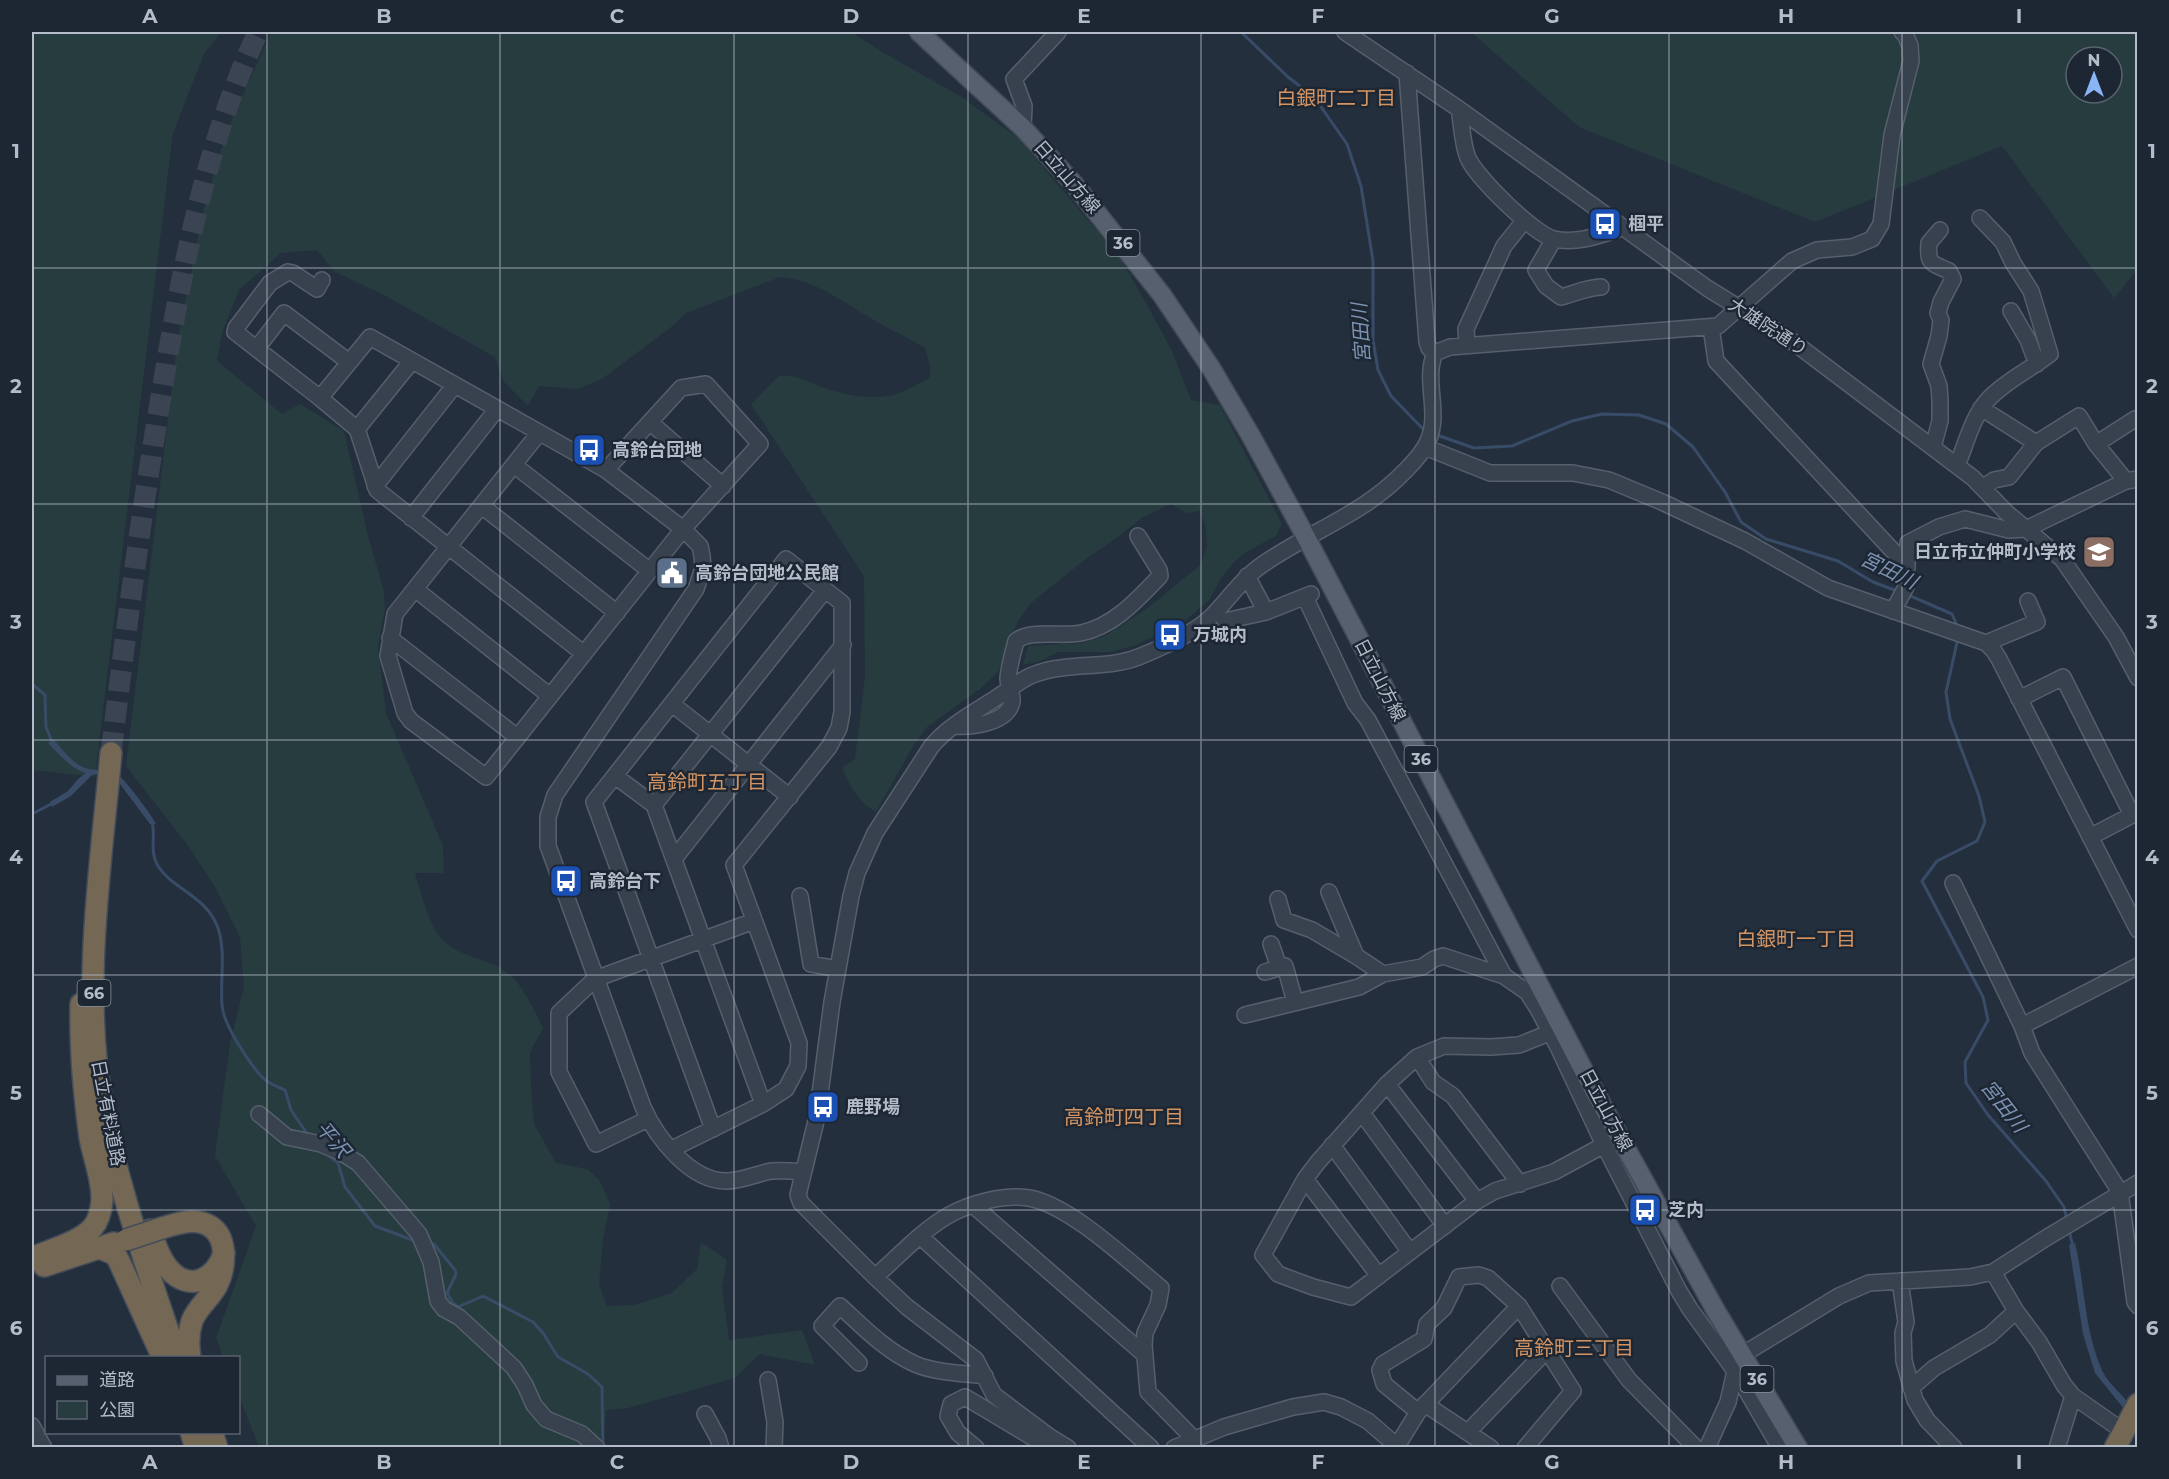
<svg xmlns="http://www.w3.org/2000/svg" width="2169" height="1479" viewBox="0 0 2169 1479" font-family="Montserrat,'Noto Sans JP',sans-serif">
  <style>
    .green { fill: #263c3f; fill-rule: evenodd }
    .water { fill: #394c67 }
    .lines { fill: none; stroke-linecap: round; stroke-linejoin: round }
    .stream { stroke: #394c67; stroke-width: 3 }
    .highway-tunnel { stroke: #3a4453; stroke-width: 21; stroke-dasharray: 21 10; stroke-linecap: butt }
    .minor-casing { stroke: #565f6c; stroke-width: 18 }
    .major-casing { stroke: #414a57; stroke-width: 21 }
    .highway-casing { stroke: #434c59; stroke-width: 24 }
    .minor { stroke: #38414e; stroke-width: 15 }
    .major { stroke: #56606e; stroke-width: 18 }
    .highway { stroke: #746855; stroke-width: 21 }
    .highway-bridge-casing { stroke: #434c59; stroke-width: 24; stroke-linecap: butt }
    .highway-bridge { stroke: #746855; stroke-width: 21 }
    .grid { fill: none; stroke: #b4bcc9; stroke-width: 1.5; stroke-opacity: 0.55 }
    .labels { text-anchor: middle; stroke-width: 5; stroke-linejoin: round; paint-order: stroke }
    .shield { fill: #1d2633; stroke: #878f9c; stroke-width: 1.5 }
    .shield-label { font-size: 16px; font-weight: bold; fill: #b4bcc9 }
    .street-label { font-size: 18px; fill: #b4bcc9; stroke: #1d2633 }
    .poi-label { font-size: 18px; font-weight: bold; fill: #b4bcc9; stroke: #1d2633; text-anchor: start }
    .neighbourhood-label { font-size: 20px; fill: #d59563; stroke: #1d2633 }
    .water-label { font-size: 20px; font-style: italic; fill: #7c92b1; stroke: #1d2633 }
    .neatline { fill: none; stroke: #b4bcc9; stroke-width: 2 }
    .grid-label { font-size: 20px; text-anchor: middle; font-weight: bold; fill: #b4bcc9 }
  </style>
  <rect width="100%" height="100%" fill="#242f3e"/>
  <path class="green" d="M32 32H221L204 54 173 133 95 777 32 770Z
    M271 32H851L884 53 960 96 1018 138 1118 255 1140 292 1172 351 1191 400 1220 405 1282 524 1276 536 1246 552 1234 562 1221 578 1210 599 1186 620 1173 627 1136 645 1111 652H1058L1040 661 1023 665 1028 646 1083 643 1105 636 1149 607 1200 565 1207 547 1205 524 1200 511 1187 513 1171 504 1143 517 1118 537 1087 558 1032 602 1018 621 998 672 980 689 927 727 912 748 876 812C858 802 850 786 842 768L855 759 865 677 864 576 751 404 779 376C797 375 803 380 819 386 842 395 872 401 896 394 907 391 919 383 930 378V366L925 348C912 340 898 333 884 326 851 308 819 280 780 277L686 313 670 328 602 379 577 389 539 386 528 406 504 382 495 357 384 295 335 272 317 250 281 253 239 290 222 333 217 361 282 414 300 404 344 431 368 536 384 591 385 608 378 646 386 713 443 846 444 873H415C420 890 429 924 440 937 457 958 488 957 509 974 523 986 535 1011 543 1028L530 1052 531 1086 534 1124 556 1163 587 1169 600 1181 610 1204 603 1239 599 1285 607 1306 634 1305 672 1293 697 1269 701 1242 727 1260 722 1287 729 1340 802 1330 815 1365 760 1354 735 1378 628 1408 606 1410 603 1447H259L239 1396 238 1358 223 1357 216 1338 256 1226 215 1156 230 1043 244 987 240 937 215 887 189 847 126 766 178 337 204 208 226 133Z
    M1471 32H2137V270L2114 298 2002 146 1815 222 1579 127ZM2076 57H2112V93H2076Z"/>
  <path class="water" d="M54 740C63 750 75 767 89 769 98 771 107 768 116 773 125 779 151 814 156 824H150L120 784 111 777 100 774 92 775 71 796 52 807 50 802 68 791 78 779 86 773C71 769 59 754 48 743Z
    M2075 1243C2085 1285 2084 1328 2101 1368 2109 1389 2137 1401 2137 1425L2095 1373 2083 1334 2069 1245Z"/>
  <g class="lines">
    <path class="stream" d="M1241 32 1288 77 1314 97 1347 144 1361 186 1373 261V340L1378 370 1391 396 1425 431
      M1434 434 1474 448 1512 446 1572 421 1602 414 1639 415 1666 424 1693 447 1725 492 1741 522 1766 539 1838 561 1873 582 1897 591
      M1906 594 1952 614 1958 628
      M1958 638 1946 692 1950 719 1979 796 1985 822 1977 841 1937 861 1922 881 1983 997 1988 1020 1965 1062 1966 1083 1988 1115 2046 1181 2064 1207 2067 1220
      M32 684 45 695 46 727 53 744
      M32 814 55 802
      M152 822C156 836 149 852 158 866 172 889 207 896 218 928 226 952 220 980 222 1005 223 1024 248 1061 261 1076 267 1083 277 1087 285 1090L291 1110 308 1135
      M327 1154 338 1163 345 1187 375 1226 415 1241
      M2069 1230 2073 1247
      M427 1243 434 1244 455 1270 456 1274 447 1293 453 1303 458 1307 483 1296 533 1322 543 1333 558 1357 588 1374 602 1387 603 1446"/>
    <path class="highway-tunnel" d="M111 753C126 630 142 507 163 385 183 263 206 144 258 32"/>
    <defs>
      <path id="minor" d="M1345 32 1459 109 1707 288 1788 338 1973 478 2007 513 2062 559 2116 637 2138 678
        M1407 73 1427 342 1429 348 1435 353
        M1459 109C1462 124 1462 144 1468 158 1476 177 1535 235 1554 239 1578 244 1600 235 1622 228
        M1023 128 1024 106 1014 79 1058 32
        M1554 239 1536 270 1546 286 1561 297C1576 293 1585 288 1601 287
        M2011 311 2028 340 2037 364
        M1711 327 1716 361 1907 566 1906 587 1893 611
        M1467 346 1466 329 1504 246 1524 221
        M257 348 284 313 349 362
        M320 398 235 332 236 328 270 283 288 272 293 273 317 289 322 280
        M1981 408 2036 443
        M651 423 723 486
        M357 429 412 361
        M539 433 395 614 388 656 405 713 411 721 486 777 683 529 760 444 706 384 681 388 606 470
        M2096 444 2126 481
        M1425 447 1490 473H1573L1609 480 1662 502 1745 541 1828 588 1986 643 1994 651 1999 659 2138 930
        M1933 447 1940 421V400L1939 386 1931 364 1939 336 1941 320 1938 313 1941 302 1953 279 1949 271C1932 263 1927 265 1929 243L1940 230
        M514 465 650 571
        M1957 465C1965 447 1970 425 1981 409 1994 387 2030 370 2050 354L2031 291 2013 263 2003 242 1980 218
        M375 486 454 386
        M1984 487 1994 480 2009 477 2036 443 2079 416 2096 444 2135 419
        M482 506 617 613
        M411 518 497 409
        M1907 566 1908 543 1939 527 1965 519 2009 530 2026 529 2126 481 2138 479
        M1247 576 1266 612
        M415 589 550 696
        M1305 597 1355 703 1368 720 1504 976 1527 992 1538 1009 1558 1047 1604 1145 1679 1291 1690 1309 1735 1371 1780 1448
        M1225 621 1266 612 1311 594
        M390 638 517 737
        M1986 643 2037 622 2028 601
        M584 654 377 490 357 429 320 398 370 337 606 470 683 529 700 546 702 556 703 568 696 589 555 795 548 817V846L643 1107C656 1137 690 1181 726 1181 741 1181 756 1174 771 1171 782 1170 793 1171 803 1172
        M2019 699 2063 677 2132 815 2090 837
        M672 704 790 797
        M954 726C971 727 1007 724 1012 702 1013 694 1008 687 1008 678 1009 666 1013 653 1016 641 1030 629 1062 637 1081 633 1114 626 1137 600 1160 576L1159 570 1138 536
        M615 776 654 805 763 1104
        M654 805 825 590
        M674 859 843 645
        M1953 883 2022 1026 2032 1053 2120 1192 2135 1302 2138 1306
        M1329 892 1356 956 1383 974
        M800 896 811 964 838 969
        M1278 899 1284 920 1312 930 1356 956
        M1271 944 1279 967
        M1265 972 1285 966 1295 1002
        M1245 1015 1359 987 1383 974 1422 967 1434 959 1443 956 1504 976
        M2022 1026 2138 966
        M1559 1029 1519 1045 1491 1047 1444 1046 1417 1057 1387 1084 1318 1162 1305 1179 1263 1255 1278 1274 1313 1287 1351 1297 1477 1201 1495 1191 1554 1172 1604 1145
        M1417 1057 1433 1082 1453 1096 1520 1184
        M1387 1084 1477 1201
        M1362 1113 1445 1226
        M259 1114 287 1137 321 1144 342 1153 358 1163 419 1234 431 1262 438 1301 444 1309 459 1317 514 1368 525 1385 534 1405 546 1419 582 1434 597 1448
        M648 1119 596 1144 559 1072V1013L595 979 754 921
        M1332 1145 1410 1252
        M672 1149 763 1104 786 1089 798 1066 799 1043 734 865 829 747 839 728 842 712V603L786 559 594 802 713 1129
        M1305 1179 1379 1276
        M974 1206 1145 1355
        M921 1237 1151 1448
        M1993 1272 2016 1311 2039 1342 2064 1385 2073 1396 2123 1431
        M875 1277C898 1257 921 1231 949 1215 971 1203 1004 1194 1029 1198 1070 1205 1128 1261 1161 1288L1158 1305 1145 1333 1144 1345 1148 1392 1194 1439
        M1900 1281 1906 1322 1903 1333 1904 1361 1915 1400 1927 1420 1954 1448
        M1560 1286 1629 1380 1696 1448
        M1742 1355 1839 1296 1869 1283 1970 1277 1993 1272 2046 1238 2138 1183
        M859 1363 822 1326 840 1306C863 1327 886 1351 915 1364 936 1373 962 1373 985 1376
        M768 1380 775 1422 774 1448
        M1911 1388 1934 1368 1990 1335 2016 1311
        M1425 1404 1491 1448
        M1418 1412 1384 1384 1380 1370 1383 1364 1424 1339 1427 1324 1444 1308 1459 1277 1479 1275 1488 1278 1519 1306 1573 1391 1525 1448
        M705 1414 718 1438 721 1448
        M32 1426 44 1448
        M1468 1432 1547 1350
        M1397 1446 1418 1412 1519 1306
        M976 1448 958 1433 948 1416 951 1404 965 1397 1040 1442 1047 1438
        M1068 1448 1050 1437 994 1395 976 1360 907 1307 875 1277 801 1203 798 1195 817 1117 832 1002 851 896 857 873 875 833 931 747C948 726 973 713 996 698 1007 691 1018 682 1030 676 1040 672 1050 669 1061 668 1088 664 1115 667 1141 656 1163 647 1195 633 1212 616 1228 600 1240 581 1259 567 1309 531 1361 517 1406 470 1414 462 1423 452 1428 441 1441 412 1423 381 1435 353L1450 347 1718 326 1792 261 1817 250 1852 247 1872 239 1881 224 1892 135 1911 61 1910 46 1905 34 1902 32
        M1174 1448 1224 1427 1293 1407 1324 1402 1341 1407 1368 1421 1399 1448
        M1707 1448 1728 1402 1735 1371
        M2057 1448 2073 1396"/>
      <path id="major" d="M919 32 1023 128 1074 184 1162 295 1211 368 1251 436 1307 539 1596 1094 1716 1311 1798 1448"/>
      <path id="highway" d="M111 753C101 864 82 985 101 1096 116 1185 149 1272 177 1358
        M162 1228C175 1224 190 1219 203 1223 230 1231 226 1268 216 1287 209 1299 197 1308 192 1321 188 1333 188 1345 190 1358
        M150 1230C155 1243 159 1258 168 1268 188 1293 216 1280 224 1253
        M100 1248 114 1254 118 1259 163 1358
        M32 1258C49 1250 81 1242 93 1227 99 1220 101 1211 102 1201 103 1180 94 1159 90 1138 84 1094 80 1049 81 1004
        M44 1266 114 1243
        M191 1432 196 1448
        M212 1432 217 1448
        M2115 1448 2138 1404"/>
    </defs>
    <use href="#minor" class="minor-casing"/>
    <use href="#major" class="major-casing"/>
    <use href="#highway" class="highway-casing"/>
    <use href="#minor" class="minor"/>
    <use href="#major" class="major"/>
    <use href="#highway" class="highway"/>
    <defs>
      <path id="highway-bridge" d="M126 1240 162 1228"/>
    </defs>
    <use href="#highway-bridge" class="highway-bridge-casing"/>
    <use href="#highway-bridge" class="highway-bridge"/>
  </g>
  <path class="grid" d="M267 32V1448M500 32V1448M734 32V1448M968 32V1448M1201 32V1448M1435 32V1448M1669 32V1448M1902 32V1448M32 268H2138M32 504H2138M32 740H2138M32 975H2138M32 1210H2138"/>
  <defs>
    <symbol id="bus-square" viewBox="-11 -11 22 22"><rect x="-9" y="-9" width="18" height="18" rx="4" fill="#1a4fb4" stroke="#1d2633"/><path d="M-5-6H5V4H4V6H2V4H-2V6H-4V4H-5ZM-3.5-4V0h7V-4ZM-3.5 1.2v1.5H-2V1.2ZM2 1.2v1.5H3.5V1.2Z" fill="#fff"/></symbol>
    <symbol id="school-square" viewBox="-11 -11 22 22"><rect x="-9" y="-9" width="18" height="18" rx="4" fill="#8d6e63" stroke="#1d2633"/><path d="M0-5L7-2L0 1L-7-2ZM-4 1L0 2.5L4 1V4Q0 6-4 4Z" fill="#fff"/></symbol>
    <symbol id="civic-square" viewBox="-11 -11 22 22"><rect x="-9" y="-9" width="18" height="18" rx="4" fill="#5c6f8a" stroke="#1d2633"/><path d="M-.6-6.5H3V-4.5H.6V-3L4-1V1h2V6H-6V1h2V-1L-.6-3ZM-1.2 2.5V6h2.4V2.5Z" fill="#fff"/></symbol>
  </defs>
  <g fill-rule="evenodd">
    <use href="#bus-square" x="1586" y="205" width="38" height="38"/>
    <use href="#bus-square" x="570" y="431" width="38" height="38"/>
    <use href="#school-square" x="2080" y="533" width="38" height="38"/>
    <use href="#civic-square" x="653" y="554" width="38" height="38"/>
    <use href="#bus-square" x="1151" y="616" width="38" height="38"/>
    <use href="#bus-square" x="547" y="862" width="38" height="38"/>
    <use href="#bus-square" x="804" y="1088" width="38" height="38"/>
    <use href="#bus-square" x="1626" y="1191" width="38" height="38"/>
  </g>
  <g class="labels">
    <g class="shield">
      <rect x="1106.5" y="230" width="33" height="26" rx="4.5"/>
      <rect x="1404.5" y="746" width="33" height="26" rx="4.5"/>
      <rect x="77.5" y="980" width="33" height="26" rx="4.5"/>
      <rect x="1740.5" y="1366" width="33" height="26" rx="4.5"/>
    </g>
    <g class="shield-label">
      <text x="1123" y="249">36</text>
      <text x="1421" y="765">36</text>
      <text x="94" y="999">66</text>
      <text x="1757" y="1385">36</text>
    </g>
    <g class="street-label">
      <text transform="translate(1067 177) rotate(49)" y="6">日立山方線</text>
      <text transform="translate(1768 327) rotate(33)" y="6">大雄院通り</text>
      <text transform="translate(1380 680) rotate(63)" y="6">日立山方線</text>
      <text transform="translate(1606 1110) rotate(62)" y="6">日立山方線</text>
      <text transform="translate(108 1113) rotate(79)" y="6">日立有料道路</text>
    </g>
    <g class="poi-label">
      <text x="1628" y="230">椢平</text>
      <text x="612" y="456">高鈴台団地</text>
      <text x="2076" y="558" text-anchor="end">日立市立仲町小学校</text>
      <text x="695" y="579">高鈴台団地公民館</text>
      <text x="1193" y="641">万城内</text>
      <text x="589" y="887">高鈴台下</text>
      <text x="846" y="1113">鹿野場</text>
      <text x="1668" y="1216">芝内</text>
    </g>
    <g class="neighbourhood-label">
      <text x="1336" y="105">白銀町二丁目</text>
      <text x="707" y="789">高鈴町五丁目</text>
      <text x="1796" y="946">白銀町一丁目</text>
      <text x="1124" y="1124">高鈴町四丁目</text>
      <text x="1574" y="1355">高鈴町三丁目</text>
    </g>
    <g class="water-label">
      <text transform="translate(1361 333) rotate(-94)" y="7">宮田川</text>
      <text transform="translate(1889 570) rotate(26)" y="7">宮田川</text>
      <text transform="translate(2004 1106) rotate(52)" y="7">宮田川</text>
      <text transform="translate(333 1139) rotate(50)" y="7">平沢</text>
    </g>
  </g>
  <rect width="2169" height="1479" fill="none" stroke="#1d2633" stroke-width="66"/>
  <rect x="45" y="1356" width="195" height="78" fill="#1d2633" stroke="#59626f" stroke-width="1.5"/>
  <rect x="57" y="1376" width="30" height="9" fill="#56606e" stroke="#59626f" stroke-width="1.5"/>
  <text x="99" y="1386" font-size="18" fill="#b4bcc9">道路</text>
  <rect x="57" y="1401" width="30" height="18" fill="#263c3f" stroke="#59626f" stroke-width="1.5"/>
  <text x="99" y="1416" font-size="18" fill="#b4bcc9">公園</text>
  <g transform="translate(2094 75)"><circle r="28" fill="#1d2633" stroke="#59626f" stroke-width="1.5"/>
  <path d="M0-4.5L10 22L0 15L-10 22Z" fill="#8ab4f8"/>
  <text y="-9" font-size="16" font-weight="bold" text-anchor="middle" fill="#b4bcc9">N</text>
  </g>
  <rect x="33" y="33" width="2103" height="1413" class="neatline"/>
  <g class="grid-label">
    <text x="150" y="23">A</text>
    <text x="384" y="23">B</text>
    <text x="617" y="23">C</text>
    <text x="851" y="23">D</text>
    <text x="1084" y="23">E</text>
    <text x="1318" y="23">F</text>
    <text x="1552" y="23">G</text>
    <text x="1786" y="23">H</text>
    <text x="2019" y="23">I</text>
    <text x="16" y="158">1</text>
    <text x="2152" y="158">1</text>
    <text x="16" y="393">2</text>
    <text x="2152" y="393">2</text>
    <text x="16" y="629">3</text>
    <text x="2152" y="629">3</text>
    <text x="16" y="864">4</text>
    <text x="2152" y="864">4</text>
    <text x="16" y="1100">5</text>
    <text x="2152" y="1100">5</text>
    <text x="16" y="1335">6</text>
    <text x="2152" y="1335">6</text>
    <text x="150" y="1469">A</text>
    <text x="384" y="1469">B</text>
    <text x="617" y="1469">C</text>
    <text x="851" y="1469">D</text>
    <text x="1084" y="1469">E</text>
    <text x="1318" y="1469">F</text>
    <text x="1552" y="1469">G</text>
    <text x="1786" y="1469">H</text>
    <text x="2019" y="1469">I</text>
  </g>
</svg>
